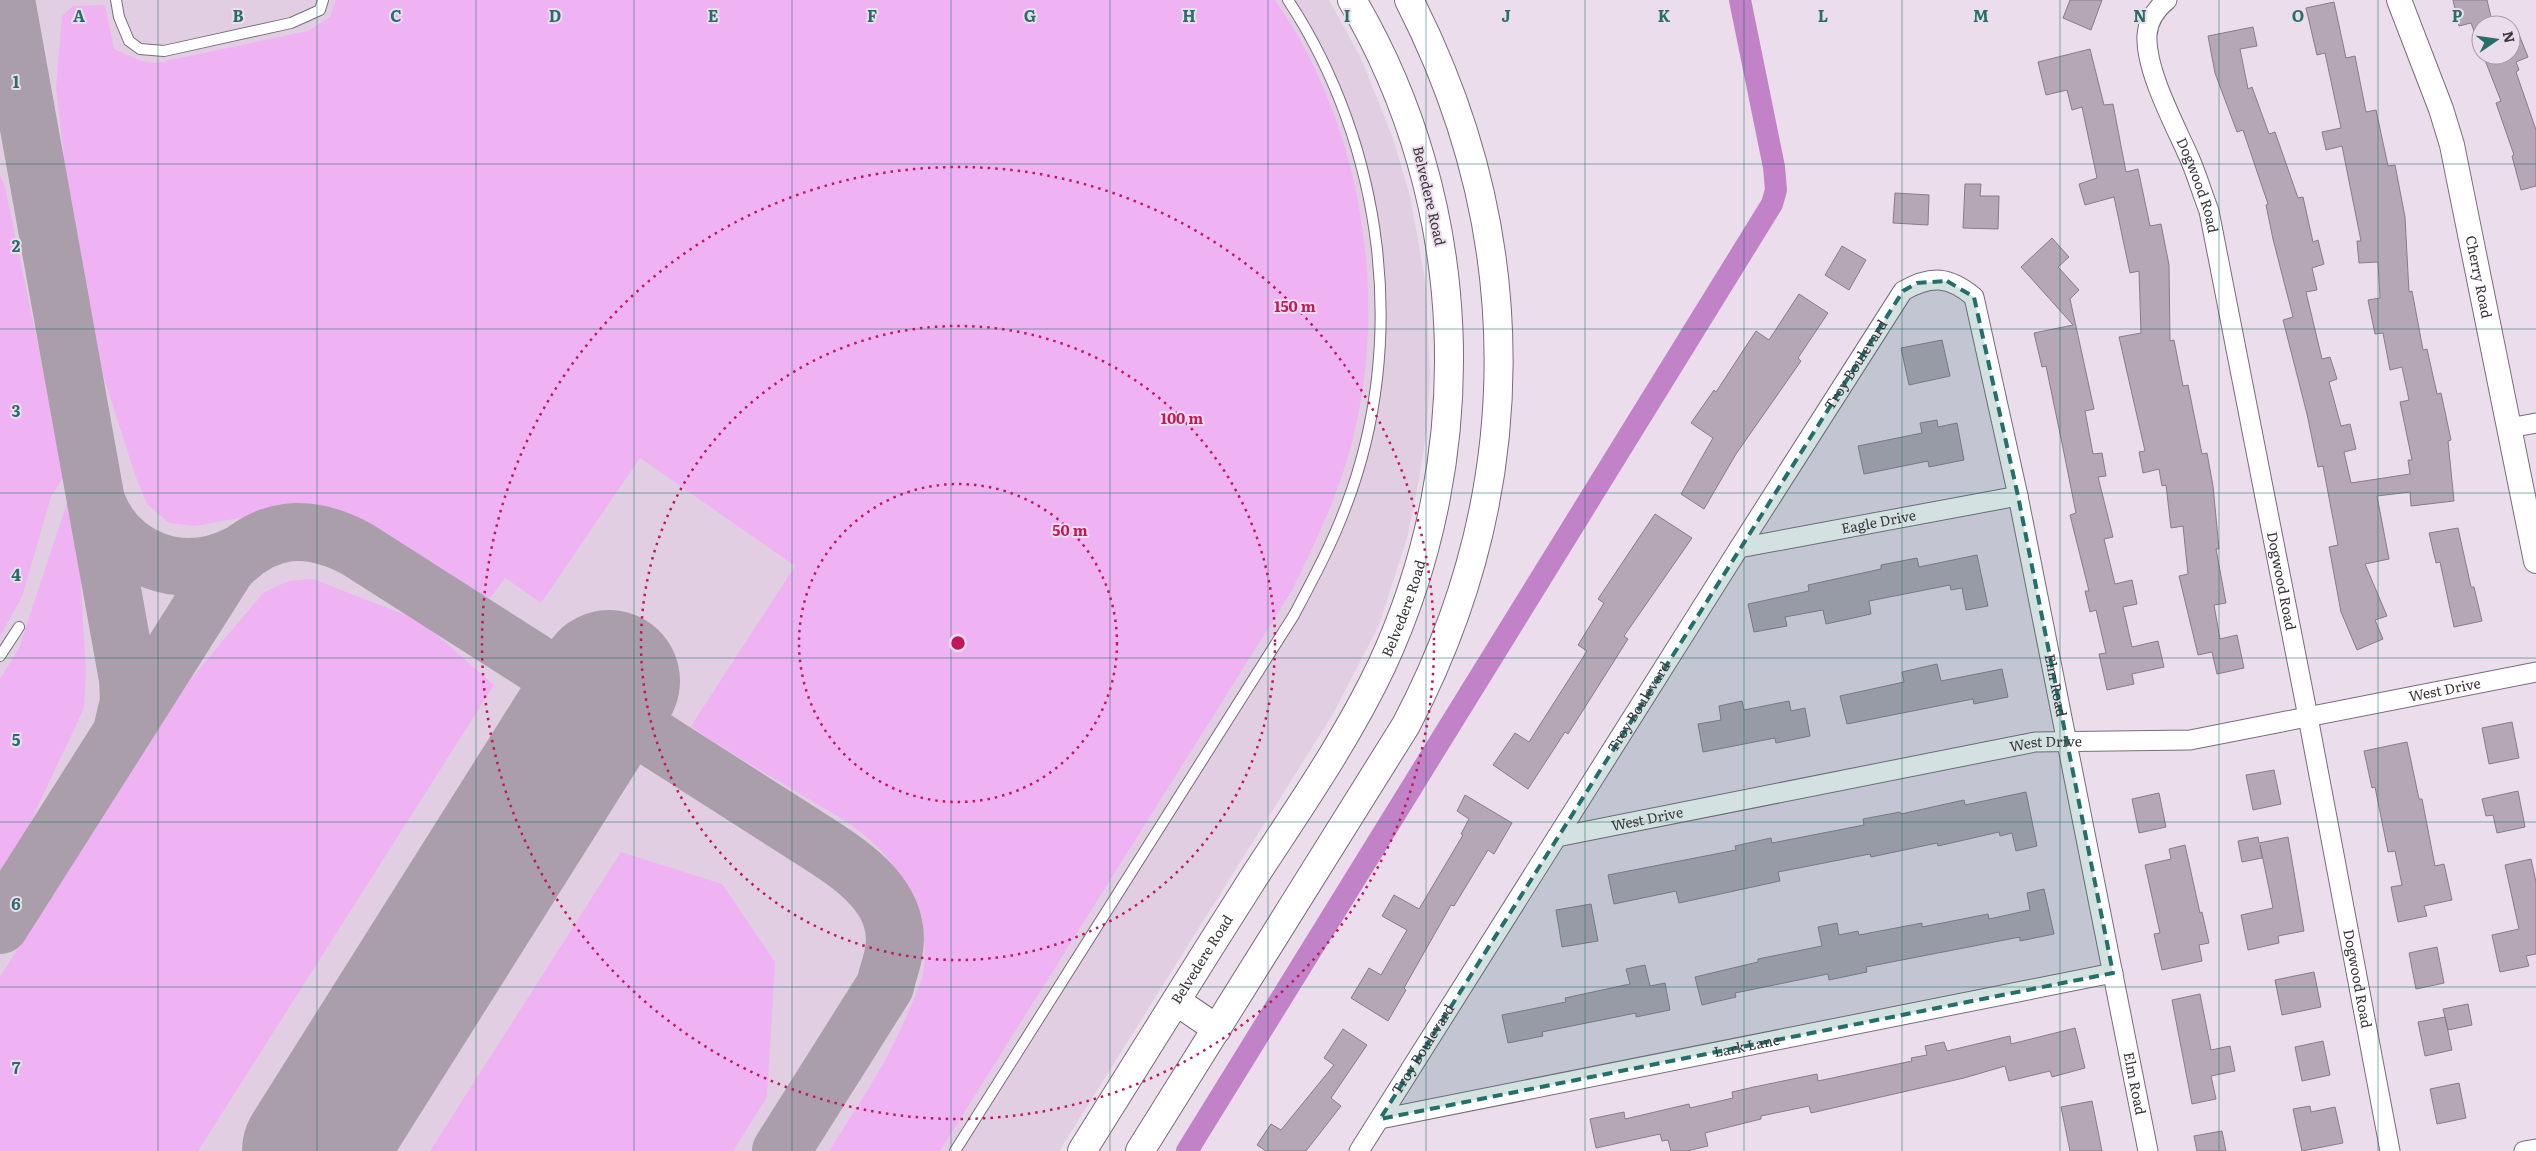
<svg xmlns="http://www.w3.org/2000/svg" width="2536" height="1151" viewBox="0 0 2536 1151" font-family="Literata,serif">
  <style>
    .built { fill: #e2cee3 }
    .green { fill: #efb3f4 }
    .lines { fill: none; stroke-linecap: round; stroke-linejoin: round }
    .canal { stroke: #c282c8; stroke-width: 22 }
    .taxiway { stroke: #a99eaa; stroke-width: 58 }
    .runway { stroke: #a99eaa; stroke-width: 142 }
    .building { fill: #b5a7b6; stroke: #897c8a }
    .service-casing { stroke: #796c7a; stroke-width: 12 }
    .minor-casing { stroke: #796c7a; stroke-width: 21 }
    .tertiary-casing { stroke: #796c7a; stroke-width: 26 }
    .primary-casing { stroke: #796c7a; stroke-width: 30 }
    .service { stroke: #fff; stroke-width: 10 }
    .minor { stroke: #fff; stroke-width: 19 }
    .tertiary { stroke: #fff; stroke-width: 24 }
    .primary { stroke: #fff; stroke-width: 28 }
    .marked { fill: #256f69; fill-opacity: 0.2; stroke: #256f69; stroke-width: 4; stroke-dasharray: 10 6; stroke-linejoin: round }
    .grid { fill: none; stroke: #256f69; stroke-width: 1; stroke-opacity: 0.55 }
    .ring { fill: none; stroke: #c2185b; stroke-width: 2.5; stroke-dasharray: 2.5 5 }
    .labels { text-anchor: middle; stroke-width: 4; stroke-linejoin: round; paint-order: stroke }
    .street-label { font-size: 14px; fill: #3b363c; stroke: #ecdded }
    .grid-label { font-size: 16px; text-anchor: middle; font-weight: bold; fill: #256f69; stroke: #ecdded; stroke-width: 4; stroke-linejoin: round; paint-order: stroke }
    .centre { fill: #c2185b; stroke: #ecdded; stroke-width: 2.5 }
    .ring-label { font-size: 15px; text-anchor: middle; font-weight: bold; fill: #c2185b; stroke: #ecdded; stroke-width: 4; stroke-linejoin: round; paint-order: stroke }
  </style>
  <rect width="100%" height="100%" fill="#ecdded"/>
  <path class="built" d="M0 0H1329L1361 58 1393 138 1410 196 1426 285 1430 375 1427 428 1419 480 1407 538 1379 625 1333 714 1059 1151H0Z"/>
  <path class="green" d="M336 0H1275C1357 118 1386 276 1358 416 1346 479 1319 536 1291 592L940 1151H829C859 1104 892 1055 912 1003 916 994 921 984 923 974 932 916 901 862 855 828 841 817 825 809 810 800 770 776 729 753 691 726L795 566 640 458 541 603 505 578 491 597 471 593 359 523 330 512 294 508 195 526 169 523 147 504 135 475 92 340 65 167 56 88 62 16 73 6 105 5 114 49 141 61 156 63 308 31 330 17Z
    M0 175 5 187 65 474 51 497 22 597 0 636Z
    M70 494 78 539 86 670 84 708 15 855 0 879V679L19 648Z
    M313 579 421 621 494 685 198 1151H0V977L174 699 264 592 289 581Z
    M621 852 722 884 775 962 767 1097 733 1151H430Z"/>
  <g class="lines">
    <path class="canal" d="M1187 1151 1772 204 1776 190 1774 167 1740 0"/>
    <path class="taxiway" d="M6 0 128 679 129 701 122 731
      M96 501C118 560 182 583 237 555
      M0 925 227 567C266 525 309 523 357 549L794 828C838 857 907 891 893 956 891 966 887 976 885 986L781 1151"/>
    <path class="runway" d="M313 1151 609 681"/>
  </g>
  <path class="building" d="M2070 0H2102L2091 30 2063 18Z
    M2453 0H2487L2493 25H2481V50L2471 23 2459 26Z
    M2334 2 2346 58 2355 56 2366 112 2376 110 2388 166 2395 165 2405 217 2409 292 2412 291 2423 350 2427 349 2437 394 2441 393 2451 440 2448 441 2454 501 2411 506 2410 492 2377 496 2389 559 2365 564 2387 616 2375 620 2383 639 2357 650 2341 612 2329 547 2338 545 2323 466 2318 467 2307 414 2283 320 2293 317 2273 239 2266 205 2268 204 2243 130 2237 132 2215 73 2208 36 2253 27 2257 46 2240 49 2248 89 2252 87 2269 134 2275 132 2298 198 2303 197 2313 242 2318 240 2324 264 2312 268 2317 290 2306 292 2322 359 2330 357 2337 379 2329 382 2341 426 2350 424 2356 449 2344 452 2351 483 2410 474 2408 460H2412L2400 402 2409 400 2402 367 2390 370 2383 333 2375 334 2368 300 2380 298 2378 262 2359 263 2357 241H2361L2342 146 2326 150 2322 132 2341 128 2325 53 2317 55 2306 8Z
    M2518 32 2528 57 2516 62 2519 70 2516 72 2536 130V186L2521 190 2512 156 2514 155 2496 103 2501 101 2483 55H2511V35Z
    M2090 49 2104 105 2113 104 2126 172 2138 169 2150 226 2161 224 2169 265 2170 341 2174 340 2183 386 2188 385 2202 454 2207 453 2213 486 2219 549H2216L2226 603 2214 605 2220 639 2237 635 2244 668 2217 674 2212 652 2198 655 2179 576 2188 574 2183 526 2171 528 2166 485 2162 486 2159 469 2143 473 2139 452 2145 451 2119 337 2141 333 2139 271 2130 273 2114 197 2085 205 2079 184 2097 178 2082 107 2072 110 2067 90 2046 95 2038 62Z
    M1965 184H1981L1980 196H1999L1998 229 1963 228Z
    M1895 193 1929 195 1928 225 1893 223Z
    M2052 238 2069 257 2058 267 2079 290 2070 299 2094 409 2085 411 2093 454 2102 453 2106 476 2098 477 2113 537 2104 539 2115 584 2132 580 2137 604 2123 607 2132 647 2158 641 2164 667 2132 674 2134 684 2107 690 2099 654 2106 653 2096 610 2090 612 2085 591H2089L2070 515 2076 513 2063 448 2046 366 2042 367 2034 333 2073 325 2021 267Z
    M1842 246 1866 260 1849 290 1825 275Z
    M1799 294 1828 313 1798 358 1801 361 1736 454 1704 509 1681 494 1713 438 1691 423 1714 390 1716 392 1756 331 1769 340Z
    M1942 340 1950 376 1909 385 1901 348Z
    M1937 420 1938 427 1957 423 1964 460 1929 467 1928 461 1864 474 1858 446 1922 433 1920 423Z
    M1655 514 1692 538 1624 636 1628 639 1568 734 1565 732 1528 789 1493 765 1515 733 1529 742 1587 651 1578 645 1604 603 1598 599Z
    M2458 528 2471 587H2474L2482 621 2454 627 2440 562 2436 563 2429 533Z
    M1977 555 1988 606 1966 610 1962 588 1951 590 1950 585 1869 601 1871 614 1826 624 1823 610 1785 617 1787 626 1754 632 1748 604 1809 591 1808 585 1881 569V565L1917 558 1919 567Z
    M1937 664 1941 681 2002 669 2008 697 1974 704 1973 699 1847 724 1840 696 1904 682 1902 672Z
    M1742 701 1744 710 1789 701 1791 711 1805 708 1810 736 1776 743 1775 738 1703 752 1698 724 1721 720 1719 706Z
    M2512 722 2519 758 2489 764 2482 728Z
    M2407 742 2419 799H2422L2435 866 2444 864 2452 900 2424 906 2427 916 2398 922 2391 887 2402 885 2395 851 2388 852 2375 787 2372 788 2364 751Z
    M2274 770 2281 804 2253 810 2246 775Z
    M2518 791 2525 827 2497 833 2493 815 2486 816 2482 799Z
    M2026 792 2037 846 2016 851 2012 833 2000 836 1999 832 1938 846 1937 843 1871 857 1870 854 1778 872 1780 881 1679 903 1676 891 1614 904 1608 875 1736 850 1735 846 1771 838 1772 843 1864 825 1863 819 1900 812 1901 814 1964 800 1965 805Z
    M2159 793 2166 827 2139 833 2132 799Z
    M1465 795 1512 823 1494 854 1488 850 1454 906 1451 905 1404 988 1406 990 1388 1021 1351 998 1369 968 1381 975 1407 930 1382 916 1394 895 1419 909 1463 835 1461 834 1469 819 1457 811Z
    M2258 837 2259 843 2288 837 2304 931 2278 936 2279 943 2248 950 2241 915 2273 908 2260 845 2262 858 2242 862 2238 841Z
    M2185 845 2200 913 2202 912 2209 943 2199 945 2202 961 2162 970 2154 934 2160 933 2145 865 2171 859 2169 849Z
    M2531 859 2536 882V954L2526 956 2529 966 2500 972 2492 935 2519 929 2505 865Z
    M2044 889 2054 934 2020 941V937L1866 967 1867 972 1829 980 1828 974 1735 993 1736 997 1702 1005 1695 977 1758 962V959L1822 946 1818 927 1837 923 1839 935 1858 931 1859 935 1922 923V927L1988 914 1989 919 2030 910 2027 893Z
    M1591 904 1598 941 1562 947 1556 910Z
    M2437 947 2444 983 2416 989 2409 953Z
    M1645 965 1650 986 1665 983 1670 1010 1636 1017V1013L1542 1032 1543 1036 1508 1043 1502 1015 1566 1002 1565 998 1630 984 1626 969Z
    M2314 972 2321 1007 2282 1015 2275 980Z
    M2200 994 2211 1050 2230 1046 2235 1071 2211 1076 2216 1099 2192 1104 2172 1000Z
    M2468 1004 2472 1025 2448 1030 2443 1009Z
    M2445 1017 2452 1050 2425 1056 2418 1022Z
    M2075 1028 2085 1068 2052 1077 2050 1071 2009 1081 2005 1066 1964 1078 1811 1113 1809 1106 1761 1116V1119L1705 1133 1708 1146 1687 1151H1671L1668 1140 1662 1141 1660 1134 1596 1148 1590 1119 1624 1112 1625 1119 1689 1104 1690 1108 1733 1098 1732 1092 1754 1087 1817 1074 1818 1081 1912 1061 1911 1058 1927 1055 1925 1046 1944 1042 1947 1051 2010 1036 2011 1044Z
    M1343 1029 1367 1045 1331 1098 1341 1106 1306 1151H1266L1257 1145 1271 1124 1281 1130 1334 1065 1324 1058Z
    M2323 1041 2330 1075 2302 1081 2295 1047Z
    M2459 1083 2466 1118 2437 1124 2430 1089Z
    M2092 1101 2102 1151H2070L2061 1107Z
    M2310 1106 2311 1112 2335 1107 2343 1143 2302 1151 2293 1109Z
    M2222 1131 2226 1151H2197L2194 1136Z"/>
  <g class="lines">
    <defs>
      <path id="service" d="M116 0 119 17 129 41 140 49 164 51 291 23 320 10 323 0
        M0 656 19 627
        M955 1151 1294 615C1313 579 1332 544 1346 506 1409 342 1384 146 1288 0"/>
      <g id="minor">
        <path id="s1" d="M2167 0C2156 9 2148 21 2147 35 2145 70 2175 125 2189 157 2197 175 2202 193 2209 211L2308 717 2390 1151"/>
        <path d="M2509 428 2536 423"/>
        <path id="s2" d="M1739 548 2018 496"/>
        <path id="s3" d="M1557 837 2035 742 2190 740 2536 672"/>
        <path id="s4" d="M1380 1119 2113 973"/>
        <path id="s5" d="M1359 1151 1739 548 1903 291C1931 275 1949 276 1974 297L2018 496 2148 1151"/>
        <path d="M2524 1151 2536 1149"/>
      </g>
      <g id="tertiary">
        <path id="s6" d="M2399 0 2441 109 2452 145 2536 561"/>
      </g>
      <g id="primary">
        <path d="M1176 1001 1217 1029"/>
        <path id="s7" d="M1082 1151C1139 1060 1196 968 1254 877 1299 808 1347 739 1382 665 1480 453 1471 202 1352 0"/>
        <path d="M1140 1151 1406 725C1529 491 1529 235 1409 0"/>
      </g>
    </defs>
    <use href="#service" class="service-casing"/>
    <use href="#minor" class="minor-casing"/>
    <use href="#tertiary" class="tertiary-casing"/>
    <use href="#primary" class="primary-casing"/>
    <use href="#service" class="service"/>
    <use href="#minor" class="minor"/>
    <use href="#tertiary" class="tertiary"/>
    <use href="#primary" class="primary"/>
  </g>
  <path class="marked" d="M1947 281 1974 297 2018 496 2113 973 1380 1119 1903 291 1917 283Z"/>
  <path class="grid" d="M158 0V1151M317 0V1151M476 0V1151M634 0V1151M792 0V1151M951 0V1151M1110 0V1151M1268 0V1151M1426 0V1151M1585 0V1151M1744 0V1151M1902 0V1151M2060 0V1151M2219 0V1151M2378 0V1151M0 164H2536M0 329H2536M0 493H2536M0 658H2536M0 822H2536M0 987H2536"/>
  <g class="ring">
    <circle cx="958" cy="643" r="159"/>
    <circle cx="958" cy="643" r="317"/>
    <circle cx="958" cy="643" r="476"/>
  </g>
  <g class="labels">
    <g class="street-label">
      <text dy="5" stroke="none"><textPath href="#s1" startOffset="201">Dogwood Road</textPath></text>
      <text transform="translate(1429 196) rotate(77)" y="5">Belvedere Road</text>
      <text dy="5" stroke="none"><textPath href="#s6" startOffset="289">Cherry Road</textPath></text>
      <text dy="5" stroke="none"><textPath href="#s5" startOffset="930">Troy Boulevard</textPath></text>
      <text dy="5" stroke="none"><textPath href="#s2" startOffset="142">Eagle Drive</textPath></text>
      <text dy="5" stroke="none"><textPath href="#s1" startOffset="606">Dogwood Road</textPath></text>
      <text dy="5" stroke="none"><textPath href="#s7" startOffset="632">Belvedere Road</textPath></text>
      <text dy="5" stroke="none"><textPath href="#s5" startOffset="1492">Elm Road</textPath></text>
      <text dy="5" stroke="none"><textPath href="#s3" startOffset="902">West Drive</textPath></text>
      <text dy="5" stroke="none"><textPath href="#s5" startOffset="525">Troy Boulevard</textPath></text>
      <text dy="5" stroke="none"><textPath href="#s3" startOffset="498">West Drive</textPath></text>
      <text dy="5" stroke="none"><textPath href="#s3" startOffset="92">West Drive</textPath></text>
      <text dy="5" stroke="none"><textPath href="#s7" startOffset="226">Belvedere Road</textPath></text>
      <text dy="5" stroke="none"><textPath href="#s1" startOffset="1011">Dogwood Road</textPath></text>
      <text dy="5" stroke="none"><textPath href="#s4" startOffset="374">Lark Lane</textPath></text>
      <text dy="5" stroke="none"><textPath href="#s5" startOffset="120">Troy Boulevard</textPath></text>
      <text dy="5" stroke="none"><textPath href="#s5" startOffset="1898">Elm Road</textPath></text>
    </g>
  </g>
  <g class="grid-label">
    <text x="79" y="22">A</text>
    <text x="238" y="22">B</text>
    <text x="396" y="22">C</text>
    <text x="555" y="22">D</text>
    <text x="713" y="22">E</text>
    <text x="872" y="22">F</text>
    <text x="1030" y="22">G</text>
    <text x="1189" y="22">H</text>
    <text x="1347" y="22">I</text>
    <text x="1506" y="22">J</text>
    <text x="1664" y="22">K</text>
    <text x="1823" y="22">L</text>
    <text x="1981" y="22">M</text>
    <text x="2140" y="22">N</text>
    <text x="2298" y="22">O</text>
    <text x="2457" y="22">P</text>
    <text x="16" y="88">1</text>
    <text x="16" y="252">2</text>
    <text x="16" y="417">3</text>
    <text x="16" y="581">4</text>
    <text x="16" y="746">5</text>
    <text x="16" y="910">6</text>
    <text x="16" y="1074">7</text>
  </g>
  <circle cx="958" cy="643" r="8" class="centre"/>
  <g class="ring-label">
    <text x="1295" y="312">150 m</text>
    <text x="1182" y="424">100 m</text>
    <text x="1070" y="536">50 m</text>
  </g>
  <g transform="translate(2496 40) rotate(77)"><circle r="24" fill="#ecdded" stroke="#a59aa6"/>
  <path d="M0-4L9 19L0 12L-9 19Z" fill="#256f69"/>
  <text y="-8" font-size="14" font-weight="bold" text-anchor="middle" fill="#3b363c">N</text>
  </g>
</svg>
